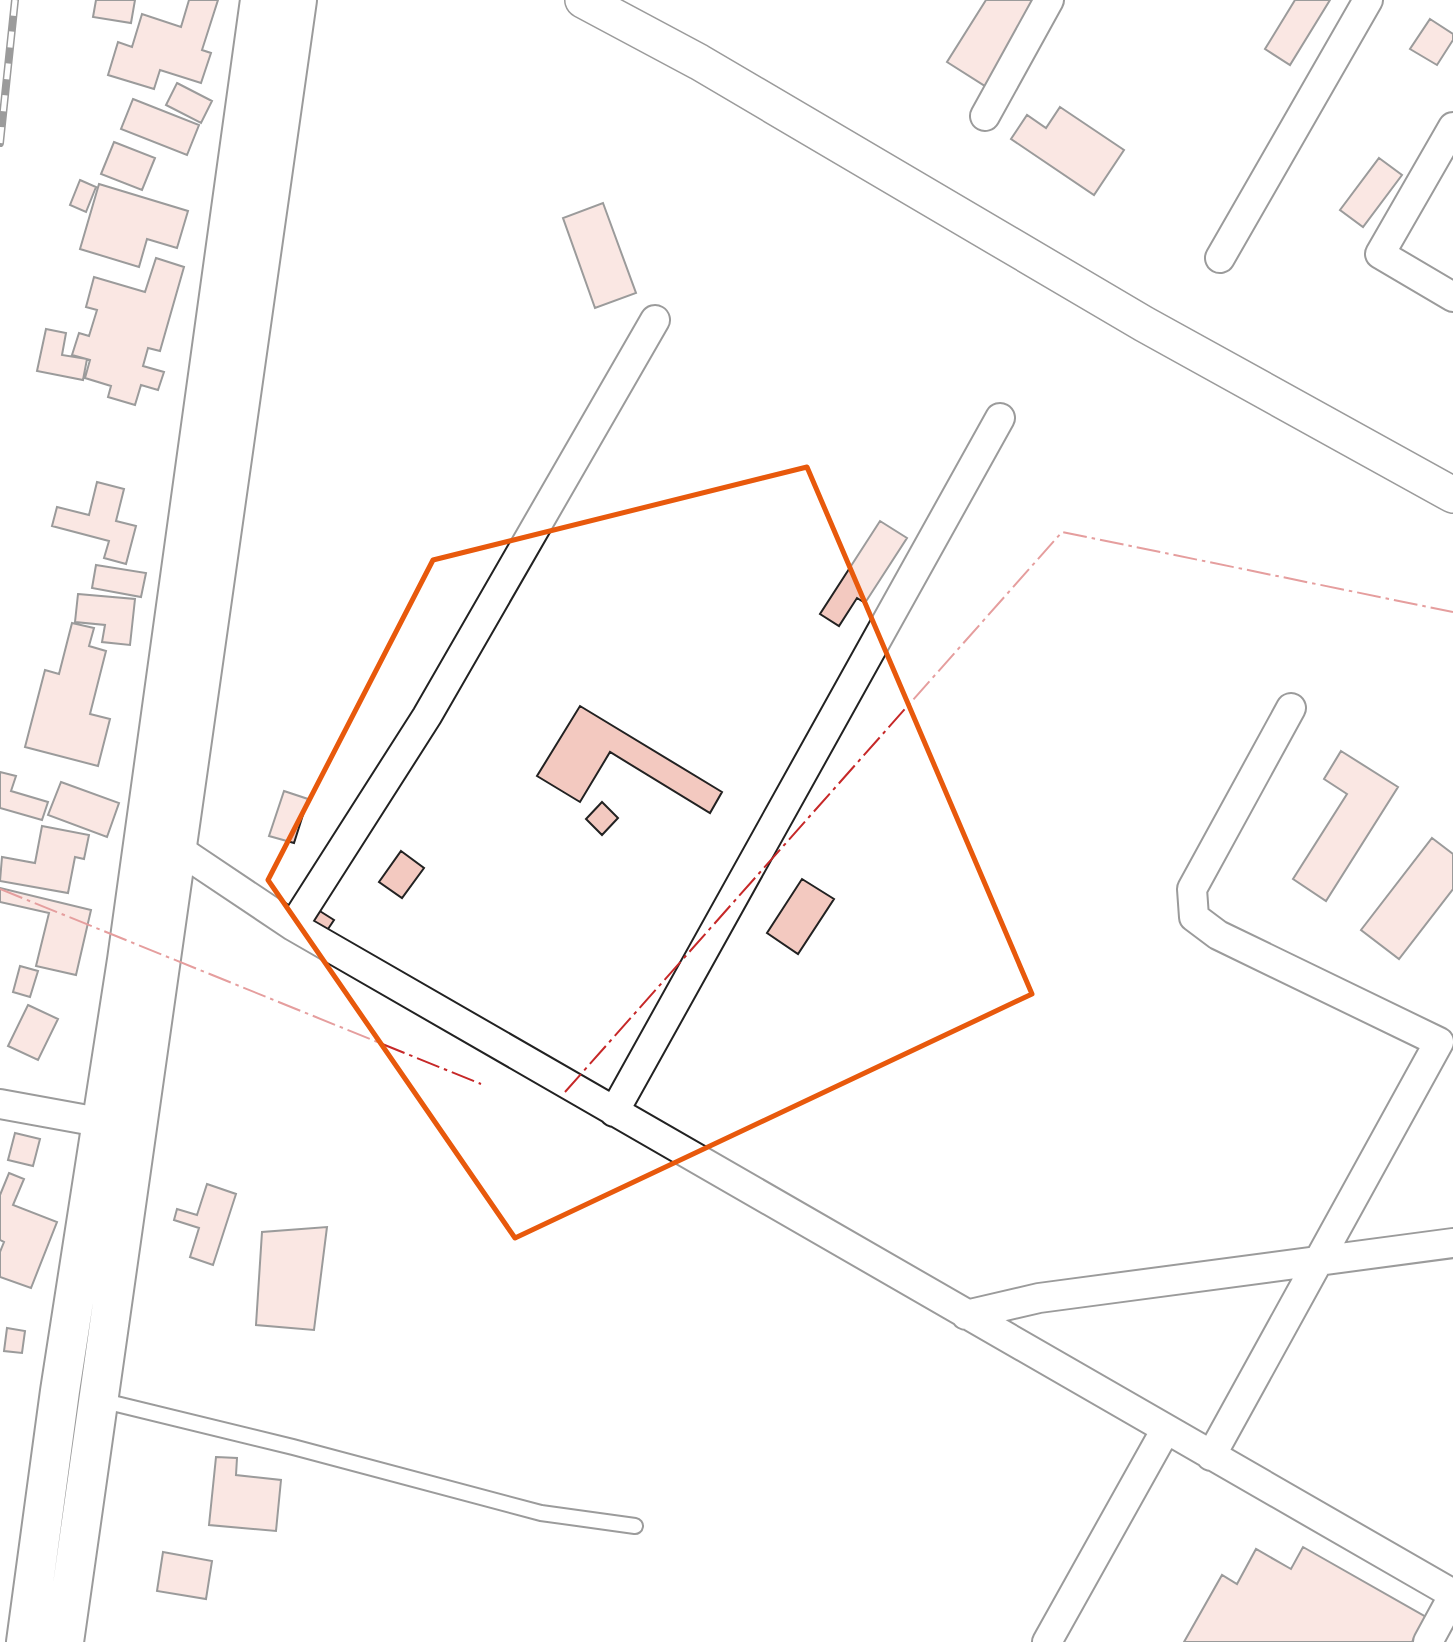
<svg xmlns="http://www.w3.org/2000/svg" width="1453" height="1642" viewBox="0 0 1453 1642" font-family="Merriweather,serif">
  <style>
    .building { fill: #f3c9c0; stroke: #222; stroke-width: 2 }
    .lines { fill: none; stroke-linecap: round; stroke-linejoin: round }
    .service-casing { stroke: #222; stroke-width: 18 }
    .minor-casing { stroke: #222; stroke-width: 32 }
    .tertiary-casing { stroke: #222; stroke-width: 38 }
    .primary-casing { stroke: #222; stroke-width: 42 }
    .service { stroke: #fff; stroke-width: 14 }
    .minor { stroke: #fff; stroke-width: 28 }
    .tertiary { stroke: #fff; stroke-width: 35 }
    .primary { stroke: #fff; stroke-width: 38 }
    .rail-casing { stroke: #222; stroke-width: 8 }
    .rail { stroke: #fff; stroke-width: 5; stroke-dasharray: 16; stroke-linecap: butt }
    .power { stroke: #c62828; stroke-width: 2; stroke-dasharray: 24 5 3.5 5; stroke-linecap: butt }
    .marked { fill: none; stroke: #e8590c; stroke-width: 5; stroke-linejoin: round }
  </style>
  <rect width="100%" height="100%" fill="#fff"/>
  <path class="building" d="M96 0H135L131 23 93 17Z
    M189 0H218L202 50 211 53 201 83 160 70 154 89 108 75 118 42 132 47 142 14 181 27Z
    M986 0H1040L985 86 947 62Z
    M1295 0H1330L1290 65 1265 49Z
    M1430 19 1453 34V40L1437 65 1410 49Z
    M177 83 212 101 201 123 166 105Z
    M133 99 199 125 187 155 121 129Z
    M1060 107 1124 150 1094 195 1011 139 1027 115 1046 128Z
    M114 142 155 158 142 190 101 174Z
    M1379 158 1402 175 1363 227 1340 210Z
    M80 180 96 187 86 212 70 205Z
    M99 184 188 211 177 248 147 239 139 267 80 249Z
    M603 203 636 293 595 308 563 218Z
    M156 258 184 267 160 351 148 348 143 366 164 372 158 390 141 385 135 405 108 397 111 386 85 378 90 360 72 355 79 333 89 336 97 310 86 307 94 277 145 292Z
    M46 329 66 333 62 355 87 359 83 380 37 371Z
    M97 482 124 489 116 521 136 526 126 564 104 558 109 541 52 526 57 507 89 515Z
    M880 521 907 538 865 603 857 598 839 626 820 614Z
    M96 565 146 573 141 597 92 588Z
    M78 594 135 599 130 645 102 642 105 625 75 622Z
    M72 623 94 628 89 646 106 651 90 714 110 719 98 766 25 747 45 670 59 674Z
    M580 706 722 792 710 813 610 752 580 802 537 776Z
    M1341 751 1398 787 1326 901 1293 879 1347 794 1324 779Z
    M0 772 16 776 11 791 48 802 42 820 0 808Z
    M61 782 119 803 107 837 48 815Z
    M284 791 308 799 294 843 269 836Z
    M602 802 618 818 602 835 586 819Z
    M42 826 89 835 84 859 75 857 68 893 0 881 2 857 35 863Z
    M1432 838 1453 854V889L1399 959 1361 930Z
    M401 851 424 868 402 898 379 882Z
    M802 879 834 899 798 954 767 933Z
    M0 888 91 910 76 975 36 966 49 913 0 902Z
    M315 908 334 920 320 941 301 929Z
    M20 966 38 971 30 997 13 992Z
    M28 1005 58 1019 38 1060 8 1046Z
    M15 1133 40 1139 33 1166 8 1160Z
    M9 1173 24 1179 13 1205 57 1222 31 1288 0 1277V1252L4 1242 0 1240V1195Z
    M207 1184 236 1194 213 1265 190 1257 199 1228 174 1220 177 1209 197 1215Z
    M327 1227 314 1330 256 1325 262 1232Z
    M7 1328 25 1331 22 1353 4 1351Z
    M216 1457 237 1458 236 1475 281 1480 276 1531 209 1525Z
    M1303 1547 1426 1617 1412 1642H1184L1222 1575 1237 1584 1256 1549 1291 1569Z
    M163 1552 212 1561 206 1599 157 1591Z"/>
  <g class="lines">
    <defs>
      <path id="service" d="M100 1400 293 1447 541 1513 635 1526"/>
      <path id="minor" d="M985 116 1049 0
        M1453 127 1380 254 1453 297
        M1220 258 1368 0
        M178 849 293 926 1453 1594
        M293 926 427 716 655 320
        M0 1104 121 1126
        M614 1112 1000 418
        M966 1315 1039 1298 1453 1243
        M1211 1456 1439 1042 1218 935 1194 917 1192 889 1291 708
        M1047 1642 1166 1429
        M1428 1642 1453 1596"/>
      <path id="tertiary" d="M583 0 699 62 1144 324 1453 495"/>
      <path id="primary" d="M26 1642 60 1391 127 960 260 0
        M64 1642 297 0"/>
    </defs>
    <use href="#service" class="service-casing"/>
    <use href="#minor" class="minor-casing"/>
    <use href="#tertiary" class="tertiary-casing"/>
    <use href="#primary" class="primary-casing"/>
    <use href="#service" class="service"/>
    <use href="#minor" class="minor"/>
    <use href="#tertiary" class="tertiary"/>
    <use href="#primary" class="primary"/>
    <defs>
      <path id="rail" d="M0 143 15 0"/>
    </defs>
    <use href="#rail" class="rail-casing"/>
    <use href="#rail" class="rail"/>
    <path class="power" d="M0 889 481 1084
      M565 1092 1062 532 1453 612"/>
  </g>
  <path d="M0 0H1453V1642H0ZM807 467 1032 994 515 1238 268 880 433 560Z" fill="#fff" fill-opacity=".55" fill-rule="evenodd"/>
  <path class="marked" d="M807 467 1032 994 515 1238 268 880 433 560Z"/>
</svg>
